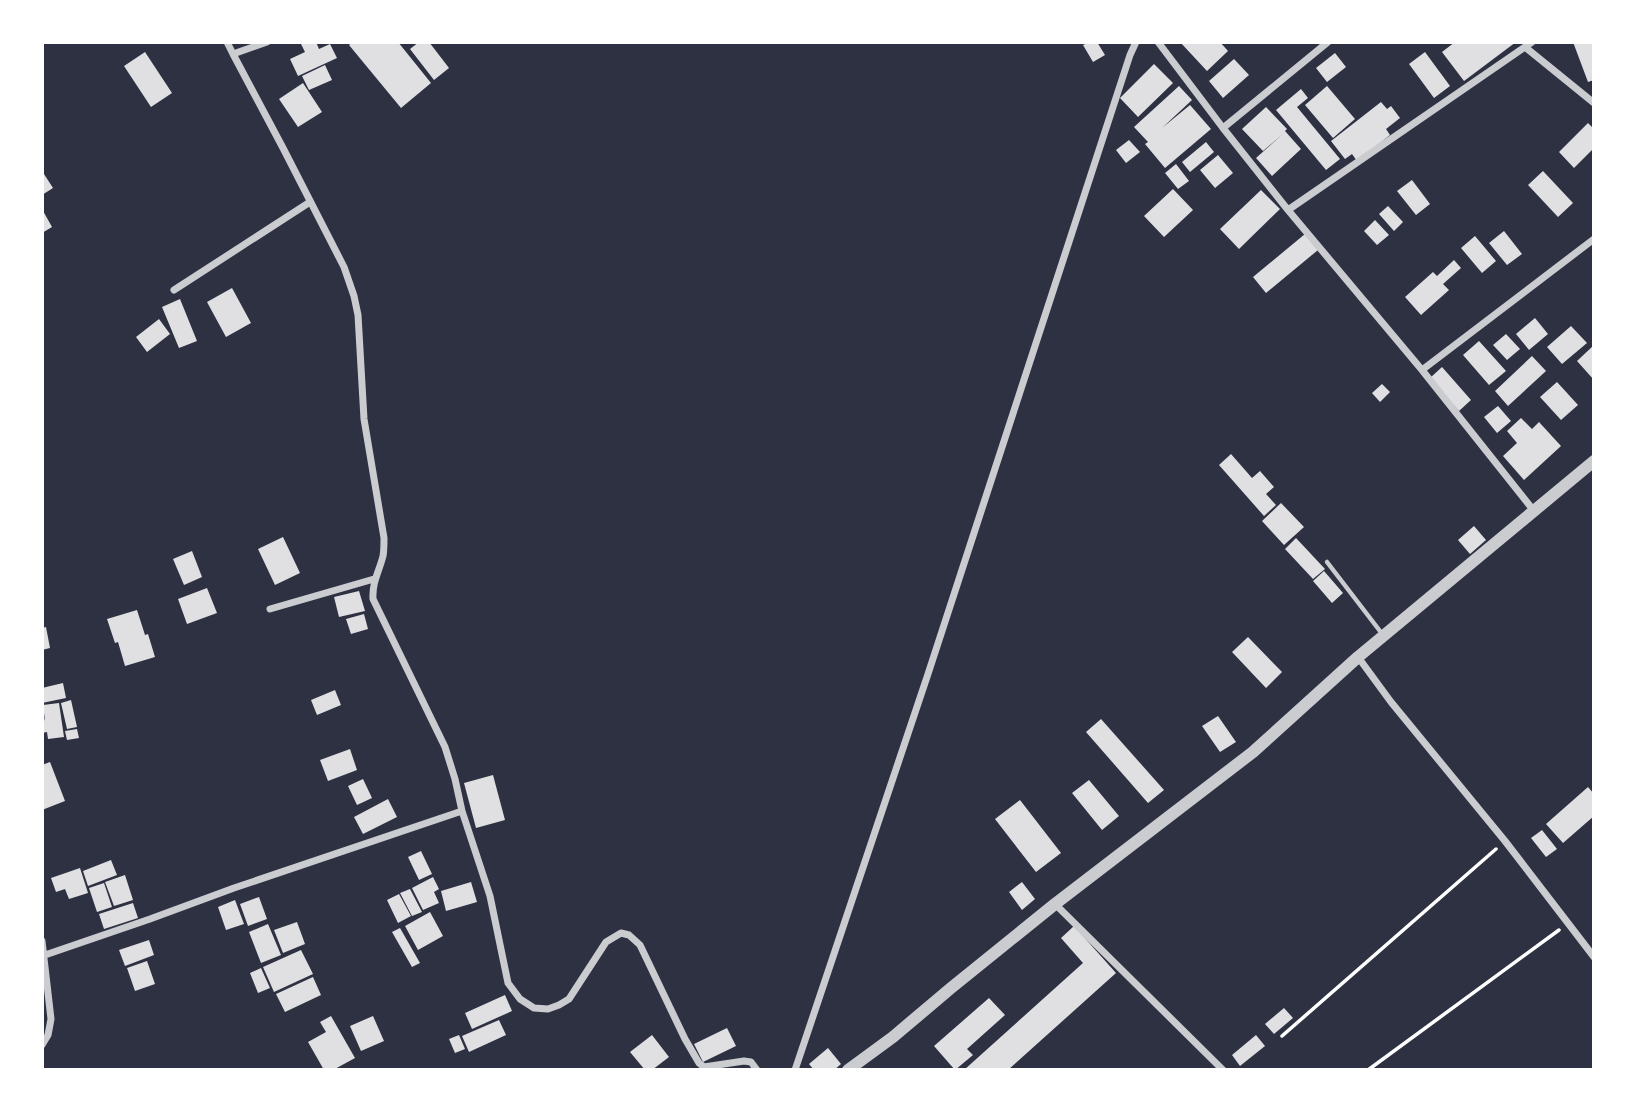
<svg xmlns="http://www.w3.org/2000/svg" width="1636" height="1112" viewBox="0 0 1636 1112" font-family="Arial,sans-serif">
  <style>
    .building { fill: #e0e0e3 }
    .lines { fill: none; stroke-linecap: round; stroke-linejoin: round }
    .path { stroke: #fff; stroke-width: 3.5 }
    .service { stroke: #caccd0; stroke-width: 4.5 }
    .minor { stroke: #caccd0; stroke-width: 7 }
    .tertiary { stroke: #caccd0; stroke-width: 12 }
  </style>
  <rect width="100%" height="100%" fill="#2d3142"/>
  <path class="building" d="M300 42H316L319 49 330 44 337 58 298 76 290 59 305 52Z
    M353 42H398L431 83 401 108 349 45Z
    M419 42H429L449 68 434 80 410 49Z
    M1090 42H1097L1105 55 1093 62 1083 45Z
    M1180 42H1220L1228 51 1207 71Z
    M1455 42H1516L1464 81 1442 52Z
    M1573 42H1594V80L1588 82Z
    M145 52 172 93 151 107 124 66Z
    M1425 52 1450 86 1434 98 1409 64Z
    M1335 53 1346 67 1327 82 1316 68Z
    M1234 59 1249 75 1223 98 1209 81Z
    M1154 64 1173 83 1138 117 1120 98Z
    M325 65 332 80 309 90 302 76Z
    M303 83 322 112 298 127 279 99Z
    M1179 86 1192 100 1162 128 1190 105 1211 129 1165 168 1145 144 1148 142 1134 127Z
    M1327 86 1355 119 1333 138 1305 105Z
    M1301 89 1308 98 1297 107 1340 159 1326 170 1276 110Z
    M1381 102 1387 109 1391 106 1400 118 1386 129 1390 135 1357 161 1352 154 1345 159 1331 141Z
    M1266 107 1287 129 1285 131 1301 149 1272 176 1256 158 1284 133 1263 151 1242 129Z
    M1588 123 1594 129V148L1574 168 1559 152Z
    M1129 140 1140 152 1126 163 1116 150Z
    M1206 142 1214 152 1190 172 1182 162Z
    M1218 155 1233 173 1215 188 1200 170Z
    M1176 164 1189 181 1178 189 1165 173Z
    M1543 171 1573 203 1558 217 1528 185Z
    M44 174 53 188 42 195V176Z
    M1412 180 1430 204 1416 215 1397 191Z
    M1173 189 1193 210 1164 237 1144 216Z
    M1261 190 1280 209 1239 249 1220 229Z
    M1388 206 1403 222 1394 231 1379 214Z
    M42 209 52 227 42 233Z
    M1375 220 1389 235 1377 245 1364 231Z
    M1504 231 1522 254 1507 265 1489 243Z
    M1305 234 1318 250 1266 293 1253 277Z
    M1475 236 1496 261 1482 273 1461 248Z
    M1454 260 1461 268 1443 284 1449 290 1421 315 1405 297 1433 272 1437 276Z
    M232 288 251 323 226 337 207 302Z
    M180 299 197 341 179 348 162 307Z
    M1535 318 1548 334 1529 350 1516 334Z
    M159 319 170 334 147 352 136 337Z
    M1571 326 1587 343 1562 364 1547 347Z
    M1506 334 1520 349 1507 360 1493 345Z
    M1479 341 1506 371 1489 385 1463 355Z
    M1594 345V380L1577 361Z
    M1532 356 1546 371 1508 406 1495 391Z
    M1442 367 1471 400 1459 411 1430 378Z
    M1557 382 1578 405 1561 420 1540 397Z
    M1382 384 1390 392 1380 402 1372 393Z
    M1498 406 1511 421 1497 433 1484 417Z
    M1521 418 1532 429 1539 422 1561 446 1524 480 1503 456 1517 443 1507 431Z
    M1231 454 1252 478 1260 471 1274 487 1266 494 1276 505 1264 516 1219 465Z
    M1281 503 1304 527 1284 545 1262 521Z
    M1474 526 1486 540 1470 554 1458 540Z
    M283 537 300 573 275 585 258 549Z
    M1296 538 1325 569 1313 579 1285 549Z
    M192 551 202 577 184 585 173 559Z
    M1324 571 1343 593 1332 603 1313 581Z
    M207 588 217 613 187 624 178 599Z
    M359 591 365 611 339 617 334 597Z
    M137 610 145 635 148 634 155 657 125 666 118 642 115 643 107 619Z
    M364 614 368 629 351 634 346 619Z
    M46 627 50 648 42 650V628Z
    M1248 637 1282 672 1266 688 1232 652Z
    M63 683 66 698 42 703V688Z
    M335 690 341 705 317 715 311 700Z
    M71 700 77 727 67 729 61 703Z
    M59 703 64 737 48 739 47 732 42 733V716L43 715 45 721 43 705Z
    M1218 716 1236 742 1220 752 1202 726Z
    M1101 719 1164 790 1148 803 1086 732Z
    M77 729 79 738 67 740 65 731Z
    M350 749 357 770 328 781 320 760Z
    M50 762 65 801 42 810V765Z
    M493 775 505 820 476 828 464 783Z
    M363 779 372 798 357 805 348 786Z
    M1089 780 1119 816 1102 830 1072 793Z
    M1588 787 1594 794V816L1563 843 1546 824Z
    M388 799 397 817 363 834 354 817Z
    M1020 800 1061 853 1036 872 995 819Z
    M1542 830 1557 849 1546 857 1531 838Z
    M421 851 432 874 419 880 408 857Z
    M111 860 117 875 88 886 83 871Z
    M80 868 88 893 69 899 65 889 56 892 51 878Z
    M125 875 133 900 114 906 105 882Z
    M433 877 439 889 434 892 439 903 423 910 412 888Z
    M471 882 477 902 446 911 441 891Z
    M1022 882 1035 899 1022 910 1009 892Z
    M104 883 112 907 97 912 89 888Z
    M410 889 422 912 412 916 400 893Z
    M399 894 411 916 398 923 387 900Z
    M259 897 267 919 248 926 240 904Z
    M235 900 244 924 226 930 218 907Z
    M133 903 138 918 104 929 99 914Z
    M430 912 443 936 418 950 405 926Z
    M297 922 305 944 283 953 274 930Z
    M268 924 281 955 261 963 249 932Z
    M1074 926 1116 973 1008 1070H964L1083 963 1061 938Z
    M400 928 420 963 412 967 392 932Z
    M149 940 154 955 125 966 119 950Z
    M301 950 313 974 274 992 263 967Z
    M147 961 155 984 135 991 127 968Z
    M261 968 270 988 258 993 250 973Z
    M313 977 321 995 285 1012 276 994Z
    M505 995 512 1011 472 1029 465 1013Z
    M989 998 1005 1015 967 1049 973 1055 955 1070 934 1046Z
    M1284 1008 1293 1018 1274 1034 1265 1024Z
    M331 1016 355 1058 333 1070H324L308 1042 326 1032 320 1022Z
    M373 1016 384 1041 361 1051 350 1026Z
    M499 1020 506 1035 469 1052 462 1036Z
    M727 1028 736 1046 703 1062 694 1044Z
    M459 1035 465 1049 455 1053 449 1039Z
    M652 1035 669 1057 652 1070H645L630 1052Z
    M1256 1035 1265 1046 1240 1066 1232 1055Z
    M828 1048 841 1064 834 1070H814L809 1064Z"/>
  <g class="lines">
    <path class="path" d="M1282 1036 1496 849
      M1368 1070 1559 930"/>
    <path class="service" d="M1327 562 1383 635"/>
    <path class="minor" d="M227 42 233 54 267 42
      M1158 42 1223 128 1288 210 1422 370 1534 511
      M1525 47 1594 103
      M233 54 283 148 344 267 354 296 358 315 364 419 384 538C384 544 384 551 383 556 379 572 372 582 373 599L445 747 455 779 462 811
      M1223 128 1328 42
      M1288 210 1532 42
      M174 290 310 202
      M1422 370 1594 239
      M270 609 374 579
      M1358 657 1391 702 1505 841 1594 957
      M1055 904 1223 1070
      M42 941 51 1019 48 1035 42 1045
      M45 955 150 919 234 888 462 811 490 896 508 983 520 999 534 1008 548 1009 559 1005 569 999 606 942 621 933 629 935 640 945 685 1039 699 1063 704 1067 744 1061 751 1062 757 1070
      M795 1070 928 674 1130 55 1136 42"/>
    <path class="tertiary" d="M848 1070 893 1037 951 988 1055 904 1253 752 1358 657 1594 461"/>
  </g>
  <rect width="1636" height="1112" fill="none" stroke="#ffffff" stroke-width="88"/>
</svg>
